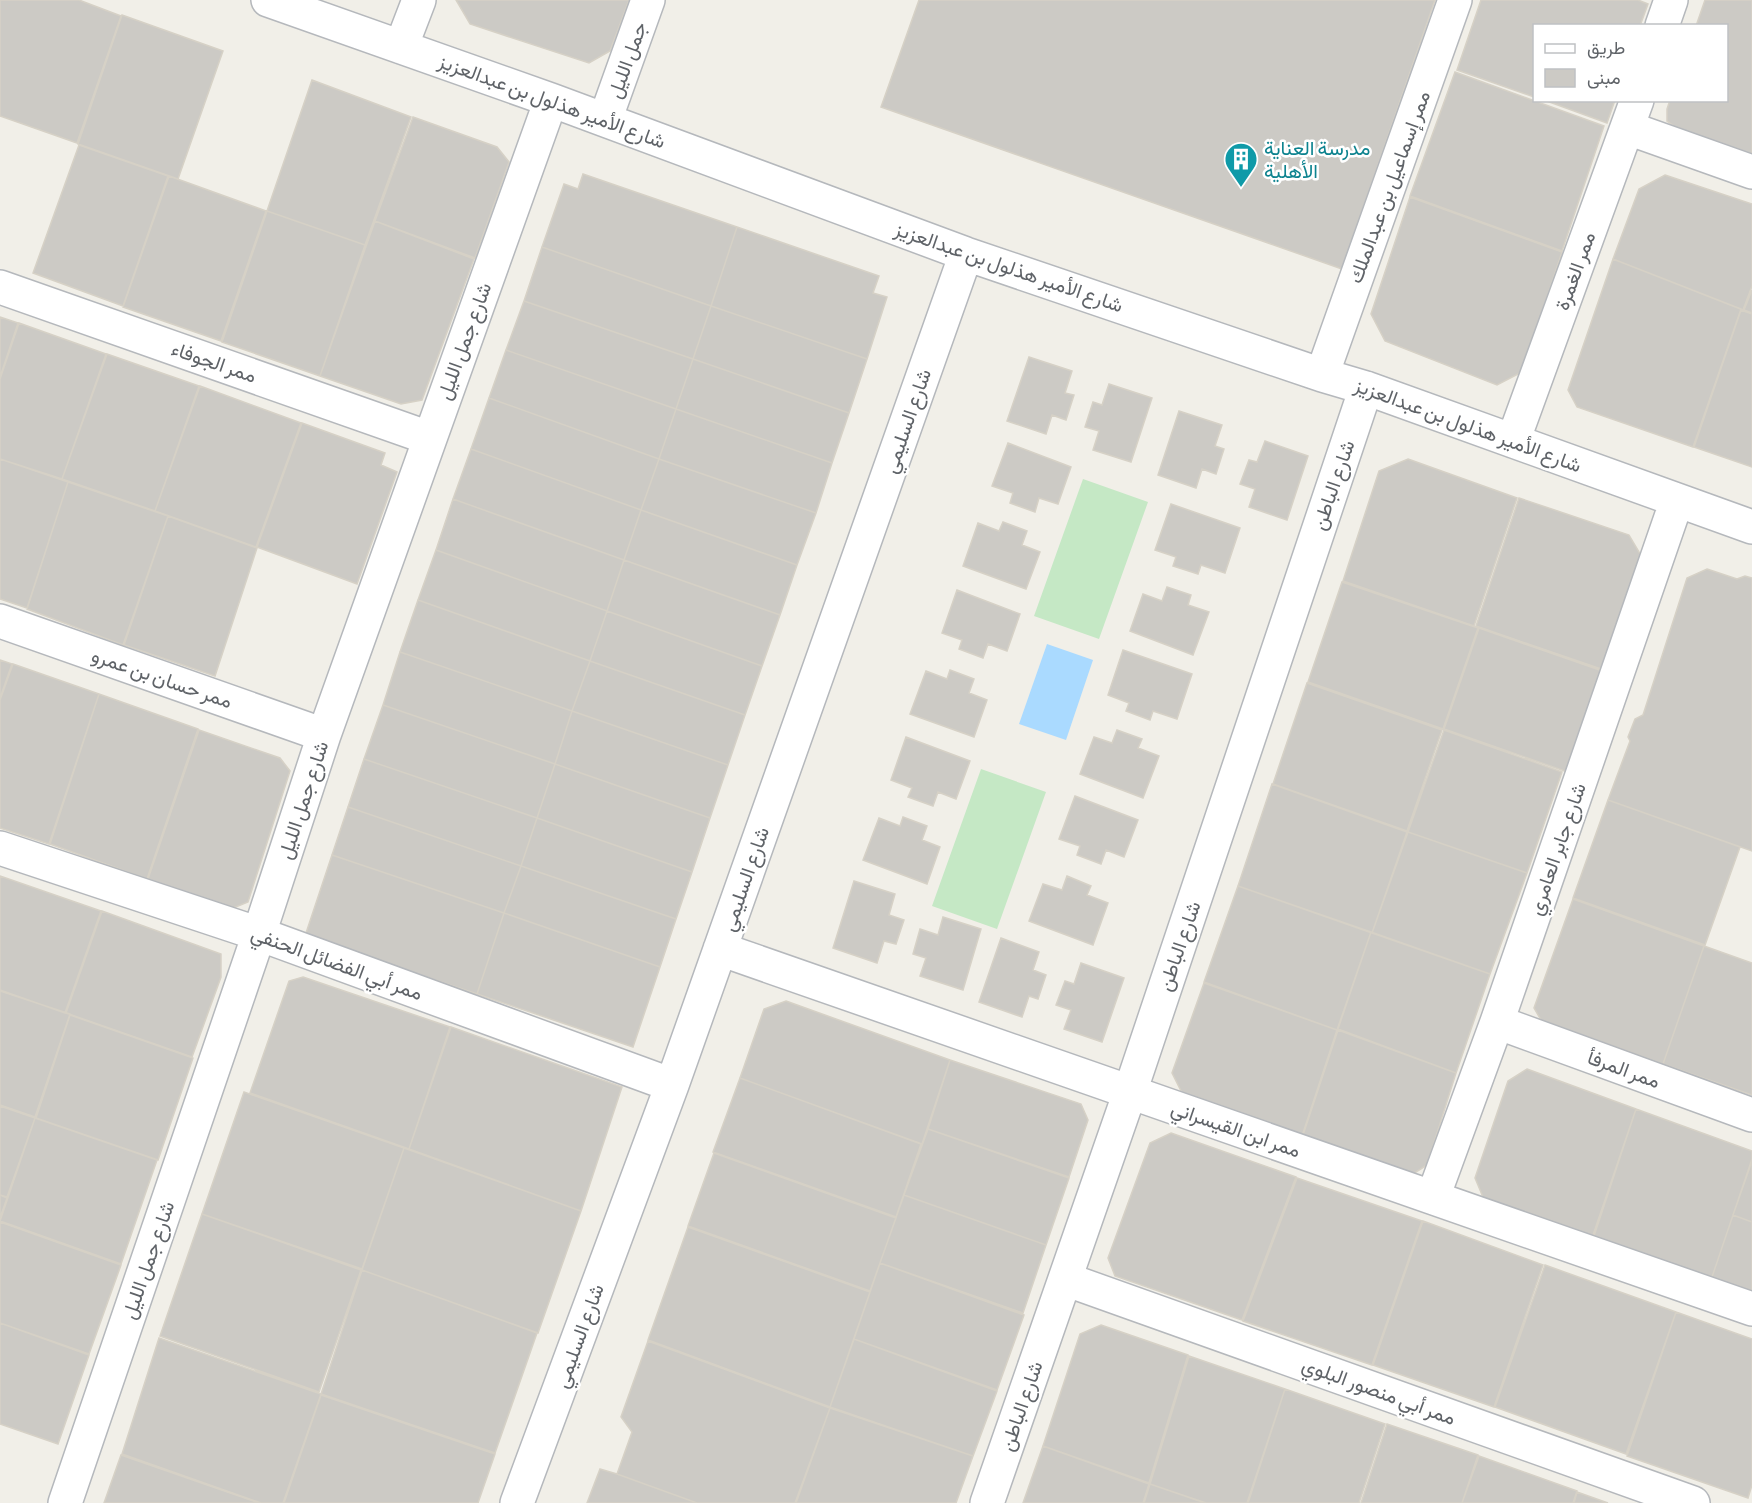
<svg xmlns="http://www.w3.org/2000/svg" width="1752" height="1503" viewBox="0 0 1752 1503" font-family="'Sofia Sans Condensed',Vazirmatn,sans-serif">
  <style>
    .grass { fill: #c5e8c5 }
    .water { fill: #aadaff }
    .building { fill: #cccac5; stroke: #d6d1c6; stroke-width: 1.5 }
    .lines { fill: none; stroke-linecap: round; stroke-linejoin: round }
    .minor-casing { stroke: #b5b8bc; stroke-width: 36 }
    .minor { stroke: #fff; stroke-width: 33 }
    .labels { text-anchor: middle; stroke-width: 5; stroke-linejoin: round; paint-order: stroke }
    .street-label { font-size: 20px; fill: #5f6368; stroke: #fff }
    .culture-label { font-size: 20px; fill: #0d838f; stroke: #fff; text-anchor: start }
  </style>
  <rect width="100%" height="100%" fill="#f1efe8"/>
  <path class="grass" d="M1083 479 1148 502 1099 639 1034 616Z
    M981 769 1046 792 997 929 932 906Z"/>
  <path class="water" d="M1047 644 1093 660 1066 740 1019 724Z"/>
  <path class="building" d="M0 0H79L121 16 77 143 0 116Z
    M456 0H629L610 51 589 63 470 24Z
    M919 0H1435L1342 269 881 107Z
    M1481 0H1638L1648 4 1640 26H1534V97L1457 70Z
    M1705 0H1752V154L1678 129 1667 121V109L1670 100H1726V26H1696Z
    M122 15 223 51 178 179 78 144Z
    M1455 72 1604 126 1562 251 1410 196Z
    M312 80 411 117 365 245 267 211Z
    M1544 100H1615L1607 123Z
    M413 117 497 147 509 162 475 258 375 221Z
    M79 145 168 176 123 306 33 273Z
    M583 174 737 227 711 306 542 247 564 184 578 189Z
    M1665 175 1752 204V286L1743 310 1613 259 1639 189Z
    M169 176 266 211 221 341 123 307Z
    M1410 197 1562 252 1522 372 1497 385 1385 341 1371 314Z
    M267 211 365 245 320 376 222 342Z
    M375 221 474 259 422 400 401 404 320 376Z
    M737 227 879 276 873 293 887 297 867 359 711 306Z
    M542 247 711 306 693 359 524 301Z
    M1613 259 1741 309 1693 447 1577 407 1568 390Z
    M1752 290V313L1744 310Z
    M524 301 693 359 676 409 506 350Z
    M711 306 867 359 849 413 693 359Z
    M1741 310 1752 314V467L1694 447Z
    M0 317 18 323 0 377Z
    M19 323 106 354 62 479 0 459V379Z
    M506 350 676 409 659 459 489 398Z
    M107 354 199 386 155 511 62 479Z
    M1029 357 1072 371 1065 393 1074 395 1066 420 1052 415 1046 434 1007 421Z
    M693 359 849 413 832 463 676 409Z
    M1109 384 1152 398 1131 462 1093 450 1099 431 1085 427 1093 402 1102 405Z
    M200 386 301 423 256 547 155 511Z
    M489 398 659 459 641 510 471 449Z
    M676 409 832 463 816 513 659 459Z
    M1179 411 1222 425 1215 446 1224 449 1216 474 1202 469 1196 488 1158 475Z
    M302 423 385 453 381 465 397 472 357 584 257 547Z
    M1265 441 1308 456 1287 520 1249 507 1255 489 1240 484 1249 460 1257 462Z
    M1008 443 1071 467 1058 504 1039 498 1035 512 1010 503 1013 493 992 486Z
    M471 449 641 510 624 560 453 499Z
    M0 459 68 482 27 608 0 599Z
    M659 459 816 513 797 565 641 510Z
    M1408 459 1517 498 1474 626 1343 581 1379 471Z
    M68 482 168 516 123 645 27 609Z
    M1519 498 1629 535 1645 562 1607 671 1476 626Z
    M453 499 624 560 607 611 436 550Z
    M1171 504 1240 528 1225 573 1201 565 1198 574 1173 566 1176 557 1155 550Z
    M641 510 797 565 780 615 624 560Z
    M168 516 257 548 215 676 124 645Z
    M1003 522 1027 531 1022 545 1040 552 1026 589 963 566 978 523 999 531Z
    M436 550 607 611 590 661 418 600Z
    M624 560 780 615 762 666 607 611Z
    M1707 569 1737 579 1745 576 1752 578V851L1608 800 1630 741 1628 737 1635 719 1643 715 1687 578Z
    M1342 582 1478 628 1443 729 1308 682Z
    M1167 587 1191 595 1188 605 1209 612 1193 655 1130 631 1143 594 1162 601Z
    M957 590 1020 614 1007 651 988 644 983 658 959 649 962 640 942 633Z
    M418 600 590 661 572 711 400 652Z
    M607 611 762 666 745 715 590 661Z
    M1479 628 1614 675 1579 776 1444 729Z
    M1123 650 1192 674 1177 719 1153 711 1150 720 1126 711 1129 703 1108 695Z
    M400 652 572 711 555 764 383 705Z
    M0 660 12 664 0 698Z
    M590 661 745 715 728 765 572 711Z
    M13 664 99 694 49 844 0 828V700Z
    M950 670 974 679 969 693 987 700 974 737 910 714 926 671 947 679Z
    M1307 683 1442 730 1407 831 1273 784Z
    M99 694 198 729 147 879 50 844Z
    M383 705 555 764 537 818 364 759Z
    M572 711 728 765 710 818 555 764Z
    M199 730 280 758 290 771 248 902 231 909 148 879Z
    M1117 730 1142 739 1138 748 1159 756 1143 798 1080 774 1094 737 1112 743Z
    M1444 730 1562 772 1527 873 1408 832Z
    M906 737 970 761 956 799 938 792 933 806 908 797 912 788 891 780Z
    M364 759 537 818 521 866 348 807Z
    M555 764 710 818 692 872 537 818Z
    M1272 784 1407 832 1372 933 1238 886Z
    M1075 796 1138 820 1124 857 1106 850 1101 864 1077 855 1080 846 1059 839Z
    M1608 800 1740 847 1705 945 1573 898Z
    M348 807 521 866 504 913 332 855Z
    M903 817 927 826 922 840 940 847 927 884 863 860 879 818 900 826Z
    M537 818 692 872 676 919 521 866Z
    M1408 832 1527 873 1490 974 1372 933Z
    M332 855 504 913 477 994 305 936Z
    M521 866 676 919 660 967 504 913Z
    M0 876 101 911 65 1013 0 990Z
    M1067 876 1091 886 1087 895 1108 903 1093 945 1029 921 1043 884 1062 890Z
    M854 881 895 894 889 915 904 920 896 944 884 941 877 963 833 948Z
    M1238 886 1371 932 1337 1030 1204 982Z
    M1573 899 1704 946 1663 1064 1541 1020 1534 1008Z
    M102 911 221 954V977L192 1057 66 1013Z
    M504 913 660 967 633 1047 477 994Z
    M943 917 981 929 963 990 920 976 926 958 913 954 920 929 938 935Z
    M1371 932 1490 974 1456 1073 1338 1029Z
    M1001 938 1039 952 1033 970 1046 975 1038 999 1029 996 1022 1017 979 1002Z
    M1704 946 1752 963V1095L1663 1064Z
    M1081 963 1124 978 1102 1042 1064 1029 1071 1010 1056 1005 1065 981 1074 984Z
    M303 977 450 1027 409 1149 250 1093 289 981Z
    M1204 983 1337 1030 1301 1139 1184 1097 1172 1073Z
    M0 991 70 1014 35 1117 0 1105Z
    M786 1001 950 1060 922 1144 740 1078 764 1009Z
    M70 1015 193 1058 158 1160 36 1118Z
    M451 1027 622 1087 581 1211 409 1149Z
    M1338 1030 1456 1073 1427 1165 1410 1176 1302 1138Z
    M950 1060 1081 1104 1088 1120 1069 1177 928 1129Z
    M1527 1069 1636 1109 1592 1238 1485 1202 1475 1178 1508 1081Z
    M740 1078 921 1144 896 1217 713 1152Z
    M244 1092 404 1148 362 1269 202 1214Z
    M0 1106 35 1118 7 1197 0 1195Z
    M1636 1109 1752 1151V1159L1711 1280 1593 1239Z
    M35 1118 157 1160 121 1264 0 1221Z
    M928 1129 1069 1178 1046 1245 904 1195Z
    M1171 1133 1296 1177 1242 1320 1115 1276 1108 1258 1150 1143Z
    M404 1148 581 1211 538 1333 362 1270Z
    M714 1153 896 1218 870 1291 688 1226Z
    M1752 1161V1222L1733 1215Z
    M1297 1178 1422 1221 1372 1365 1243 1321Z
    M0 1195 7 1198 0 1218Z
    M904 1195 1046 1245 1023 1313 880 1263Z
    M202 1214 361 1270 319 1392 160 1336Z
    M1733 1215 1752 1222V1294L1711 1280Z
    M1423 1221 1543 1265 1494 1407 1373 1365Z
    M0 1222 121 1265 89 1354 0 1323Z
    M688 1227 870 1292 830 1407 648 1340Z
    M880 1263 1024 1315 997 1390 854 1339Z
    M1545 1265 1676 1312 1626 1454 1495 1407Z
    M362 1270 537 1333 495 1453 321 1394Z
    M1676 1312 1752 1339V1485L1748 1498 1627 1456Z
    M0 1323 89 1355 58 1444 0 1424Z
    M1101 1325 1188 1355 1149 1483 1043 1446 1080 1334Z
    M159 1338 321 1394 283 1503H261L122 1454Z
    M854 1339 997 1391 973 1456 830 1407Z
    M648 1341 830 1408 795 1503H697L617 1474 632 1432 621 1417Z
    M1189 1356 1285 1389 1247 1503H1206L1150 1484Z
    M1285 1389 1385 1424 1359 1503H1248Z
    M321 1395 495 1454 478 1503H284Z
    M830 1408 973 1456 956 1503H796Z
    M1387 1424 1478 1455 1462 1503H1361Z
    M1043 1446 1149 1484 1143 1503H1023Z
    M121 1455 259 1503H104Z
    M1479 1456 1577 1491 1573 1503H1462Z
    M600 1469 617 1474 697 1503H587Z
    M1150 1484 1205 1503H1144Z
    M1577 1492 1608 1503H1574Z"/>
  <g class="lines">
    <defs>
      <path id="minor" d="M268 0 551 100 966 254 1322 375 1366 388 1752 527
        M1662 26 1671 0
        M401 47 419 0
        M605 120 648 0
        M1628 128 1752 172
        M0 287 429 438
        M1322 375 1455 0
        M1513 441 1637 100
        M0 621 324 735
        M0 848 259 934 672 1085
        M720 949 1752 1309
        M1497 1022 1752 1115
        M1433 1197 1497 1022 1677 500
        M1065 1279 1693 1503
        M65 1503 259 934 324 735 551 100
        M517 1503 672 1085 966 254
        M987 1503 1130 1092 1366 388"/>
    </defs>
    <use href="#minor" class="minor-casing"/>
    <use href="#minor" class="minor"/>
  </g>
  <defs>
    <symbol id="building-pin" viewBox="-11 -11 22 30"><path d="M0 17L-7.5 6A9.5 9.5 0 1 1 7.5 6Z" fill="#0f9aa8" stroke="#fff"/><path d="M-4-6H4V6H1V3H-1V6H-4ZM-2.5-4.3h1.7v1.8h-1.7ZM.8-4.3h1.7v1.8H.8ZM-2.5-1h1.7V.8h-1.7ZM.8-1h1.7V.8H.8Z" fill="#fff"/></symbol>
  </defs>
  <g fill-rule="evenodd">
    <use href="#building-pin" x="1222" y="140" width="38" height="52"/>
  </g>
  <g class="labels">
    <g class="street-label">
      <text transform="translate(627 60) rotate(-70)" y="7">جمل الليل</text>
      <text transform="translate(552 101) rotate(20)" y="7">شارع الأمير هذلول بن عبدالعزيز</text>
      <text transform="translate(1389 187) rotate(-70)" y="7">ممر إسماعيل بن عبدالملك</text>
      <text transform="translate(1009 267) rotate(19)" y="7">شارع الأمير هذلول بن عبدالعزيز</text>
      <text transform="translate(1575 271) rotate(-70)" y="7">ممر الغمرة</text>
      <text transform="translate(464 341) rotate(-70)" y="7">شارع جمل الليل</text>
      <text transform="translate(214 362) rotate(19)" y="7">ممر الجوفاء</text>
      <text transform="translate(907 421) rotate(-71)" y="7">شارع السليمي</text>
      <text transform="translate(1468 425) rotate(20)" y="7">شارع الأمير هذلول بن عبدالعزيز</text>
      <text transform="translate(1333 485) rotate(-71)" y="7">شارع الباطن</text>
      <text transform="translate(162 678) rotate(19)" y="7">ممر حسان بن عمرو</text>
      <text transform="translate(303 800) rotate(-72)" y="7">شارع جمل الليل</text>
      <text transform="translate(1557 849) rotate(-71)" y="7">شارع جابر العامري</text>
      <text transform="translate(745 879) rotate(-71)" y="7">شارع السليمي</text>
      <text transform="translate(1179 946) rotate(-71)" y="7">شارع الباطن</text>
      <text transform="translate(337 963) rotate(20)" y="7">ممر أبي الفضائل الحنفي</text>
      <text transform="translate(1624 1069) rotate(20)" y="7">ممر المرفأ</text>
      <text transform="translate(1236 1129) rotate(19)" y="7">ممر ابن القيسراني</text>
      <text transform="translate(148 1260) rotate(-71)" y="7">شارع جمل الليل</text>
      <text transform="translate(579 1336) rotate(-70)" y="7">شارع السليمي</text>
      <text transform="translate(1379 1391) rotate(20)" y="7">ممر أبي منصور البلوي</text>
      <text transform="translate(1021 1406) rotate(-71)" y="7">شارع الباطن</text>
    </g>
    <g class="culture-label">
      <text x="1264" y="155">مدرسة العناية<tspan x="1264" dy="23">الأهلية</tspan></text>
    </g>
  </g>
  <rect x="1533" y="24" width="195" height="78" fill="#ffffff" stroke="#bfc1c3" stroke-width="1.5"/>
  <rect x="1545" y="44" width="30" height="9" fill="#ffffff" stroke="#bfc1c3" stroke-width="1.5"/>
  <text x="1587" y="54" font-size="18" fill="#5f6368">طريق</text>
  <rect x="1545" y="69" width="30" height="18" fill="#cccac5" stroke="#bfc1c3" stroke-width="1.5"/>
  <text x="1587" y="84" font-size="18" fill="#5f6368">مبنى</text>
</svg>
